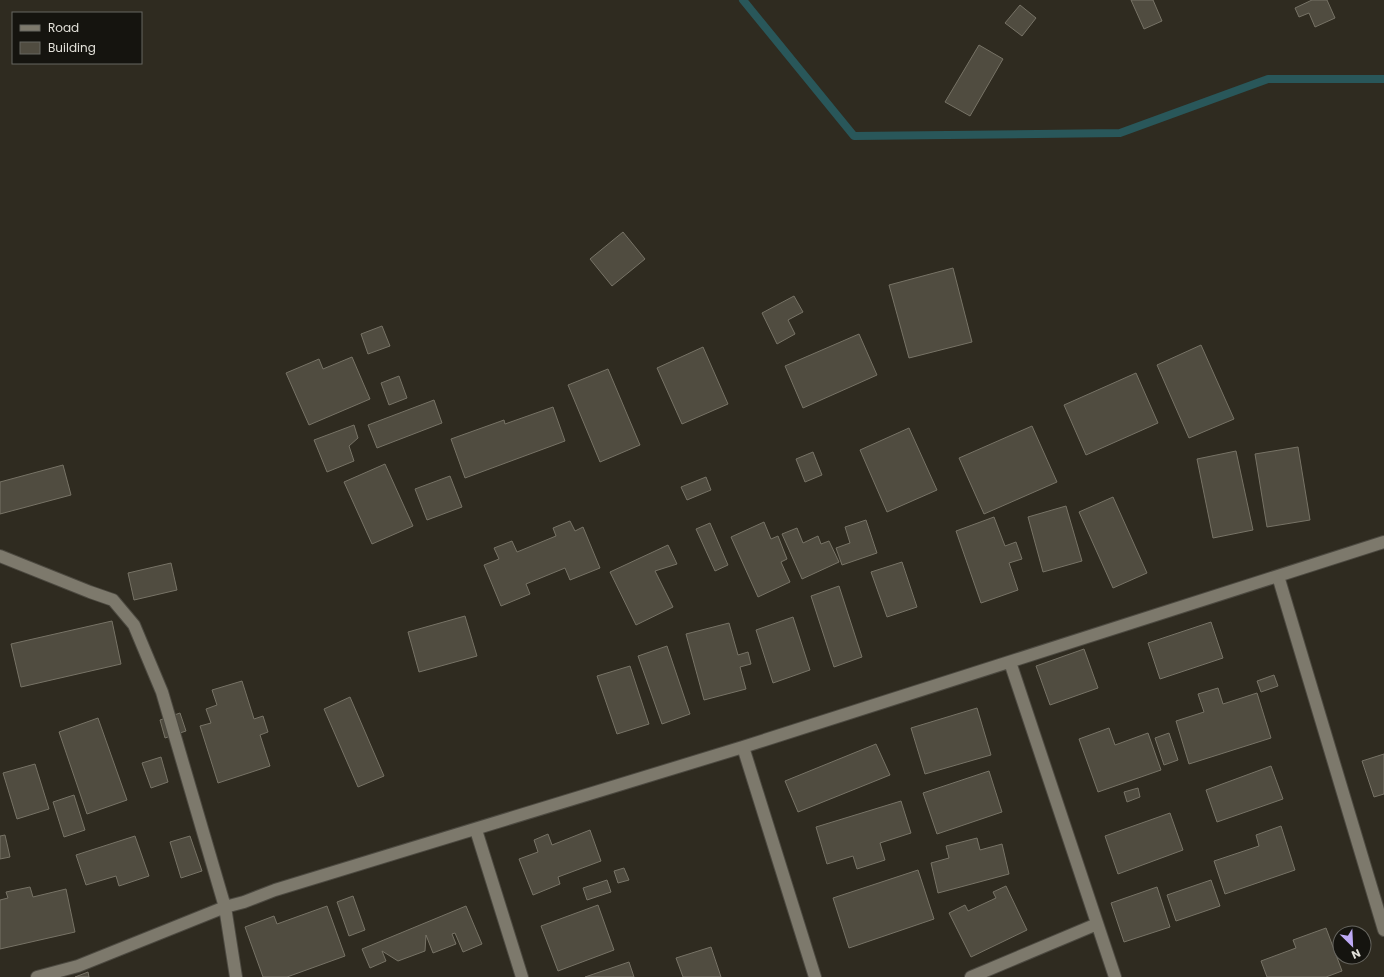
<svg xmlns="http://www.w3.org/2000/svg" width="1384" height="977" viewBox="0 0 1384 977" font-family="Poppins,sans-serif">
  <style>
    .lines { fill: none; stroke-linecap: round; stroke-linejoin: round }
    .stream { stroke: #29575a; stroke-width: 8 }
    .building { fill: #504c40; stroke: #777366 }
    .street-casing { stroke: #4c4940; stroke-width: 14 }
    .street { stroke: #7d796c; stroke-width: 12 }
  </style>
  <rect width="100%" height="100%" fill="#2f2b20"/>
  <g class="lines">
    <path class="stream" d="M743 0 854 136 1120 133 1268 79H1384"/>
  </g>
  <path class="building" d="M1131 0H1153L1162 21 1144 29Z
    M1312 0H1327L1335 18 1315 27 1309 13 1299 17 1295 8Z
    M1020 5 1036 18 1022 36 1005 23Z
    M979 45 1003 59 970 116 945 102Z
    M623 232 645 259 612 286 590 259Z
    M953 268 972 342 909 358 889 285Z
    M794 296 803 312 788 320 795 334 777 344 762 313Z
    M382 326 390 346 368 354 361 334Z
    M859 334 877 375 803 408 785 366Z
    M1201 345 1234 419 1189 438 1157 365Z
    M703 347 728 404 682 424 657 368Z
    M352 357 370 399 309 425 286 373 319 359 323 369Z
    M608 369 640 445 600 462 568 385Z
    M1136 373 1158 423 1086 455 1064 405Z
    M399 376 407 398 389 405 381 383Z
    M434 400 442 423 377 448 368 425Z
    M553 407 565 441 465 478 451 439 504 420 505 424Z
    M354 425 358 438 349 446 354 461 327 472 314 440Z
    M1032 426 1057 482 984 514 959 458Z
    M909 428 937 490 887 512 860 450Z
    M1298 447 1310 520 1267 527 1255 454Z
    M1236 451 1253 530 1213 538 1197 459Z
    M813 452 822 475 805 482 796 459Z
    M385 464 413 526 372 544 344 482Z
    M63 465 71 495 0 514V482Z
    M450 476 462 507 427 520 415 489Z
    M706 477 711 490 687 500 681 487Z
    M1113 497 1147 573 1113 588 1079 512Z
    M1066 506 1082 561 1043 572 1028 517Z
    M994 517 1005 546 1016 542 1022 559 1009 563 1018 590 981 603 956 531Z
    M866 520 877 553 842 565 836 548 850 543 845 527Z
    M570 521 575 531 583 527 600 568 570 580 565 568 526 584 530 594 501 606 484 565 499 559 494 548 512 541 517 552 556 536 553 528Z
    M764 522 771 539 778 536 787 559 781 562 790 582 758 597 731 537Z
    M710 523 728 565 715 571 696 529Z
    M797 528 803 543 818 536 821 544 829 541 839 562 802 579 782 534Z
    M668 545 677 564 655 571 673 607 636 625 610 572Z
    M902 562 917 607 887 617 871 572Z
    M171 563 177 590 134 600 128 573Z
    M839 586 862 657 834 667 811 596Z
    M465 616 477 656 419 672 408 632Z
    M793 617 810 670 773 683 756 630Z
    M112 621 121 664 21 687 11 644Z
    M1211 622 1223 658 1160 679 1148 643Z
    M729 623 738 655 748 652 751 664 740 667 746 689 704 700 686 634Z
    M667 646 690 714 662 724 638 656Z
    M1084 649 1098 688 1050 705 1036 666Z
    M630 666 649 724 617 734 597 676Z
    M1274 675 1278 686 1261 692 1257 681Z
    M242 681 254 719 263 716 268 732 260 735 270 766 218 783 200 726 211 723 206 709 217 705 212 690Z
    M1218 688 1223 704 1257 693 1271 738 1189 764 1176 721 1204 712 1198 694Z
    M350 697 384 776 358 787 324 709Z
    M977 708 991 755 925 774 911 728Z
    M180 713 186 731 165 738 160 720Z
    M98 718 127 800 87 814 59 732Z
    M1109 728 1115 745 1148 733 1161 770 1098 792 1079 739Z
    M1169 733 1178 760 1164 765 1155 738Z
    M876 744 890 775 798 812 785 781Z
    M1384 754V794L1374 797 1362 761Z
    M161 757 168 782 151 788 142 763Z
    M35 764 49 809 17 819 3 773Z
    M1271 766 1283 799 1217 822 1206 790Z
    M989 771 1002 812 937 834 923 793Z
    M1138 788 1140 797 1127 802 1124 792Z
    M74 795 85 830 64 837 53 802Z
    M901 801 911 833 880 843 885 860 857 869 853 856 827 864 816 827Z
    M1170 813 1183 850 1118 874 1105 836Z
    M1281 826 1295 870 1225 894 1214 861 1259 846 1256 835Z
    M590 830 601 861 558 877 560 884 533 895 519 859 538 852 534 840 548 834 552 845Z
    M5 835 10 857 0 859V836Z
    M135 836 149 876 119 886 116 876 86 885 76 855Z
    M190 836 202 871 181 878 170 842Z
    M977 838 980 850 1002 844 1009 874 938 893 931 863 949 858 946 846Z
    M624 868 629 880 618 883 614 871Z
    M918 870 934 919 849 948 833 898Z
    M607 880 611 892 587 900 583 888Z
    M1211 880 1220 906 1176 921 1167 895Z
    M1006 886 1027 930 971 957 949 913 965 905 968 911 996 898 993 892Z
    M30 887 33 897 66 889 75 932 0 949V900L8 898 6 892Z
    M1157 887 1170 927 1124 942 1111 903Z
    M353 896 365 930 349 936 337 902Z
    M598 905 614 950 558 971 541 926Z
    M327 906 345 956 287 977H263L245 927 274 916 277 924Z
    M466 906 482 944 463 952 455 933 452 934 456 944 433 953 426 935 425 951 398 961 382 951 386 961 370 968 362 949Z
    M1326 928 1342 971 1326 977H1267L1261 961 1296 948 1293 940Z
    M711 947 721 977H683L676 958Z
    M629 962 634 977H585Z
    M88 972 89 977H75Z"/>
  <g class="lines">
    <defs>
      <path id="street" d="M0 556 90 592 113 600 134 625 162 692 225 907 236 977
        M1278 576 1384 930
        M1010 662 1115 977
        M743 747 815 977
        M476 830 522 977
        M37 977 78 966 225 907 244 902 275 890 743 747 1384 542
        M971 977 1097 924"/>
    </defs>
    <use href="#street" class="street-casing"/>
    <use href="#street" class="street"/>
  </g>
  <rect x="12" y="12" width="130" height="52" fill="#15140f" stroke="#676660"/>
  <rect x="20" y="25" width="20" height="6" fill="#7d796c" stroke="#676660"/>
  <text x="48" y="32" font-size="12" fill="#e2e0d9">Road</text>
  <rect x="20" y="42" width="20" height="12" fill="#504c40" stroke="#676660"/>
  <text x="48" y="52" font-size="12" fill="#e2e0d9">Building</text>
  <g transform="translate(1352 945) rotate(156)"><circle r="19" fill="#15140f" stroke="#676660"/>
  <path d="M0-3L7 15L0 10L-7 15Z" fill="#bda9f5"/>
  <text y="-6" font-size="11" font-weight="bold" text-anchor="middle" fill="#e2e0d9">N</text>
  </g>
</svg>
